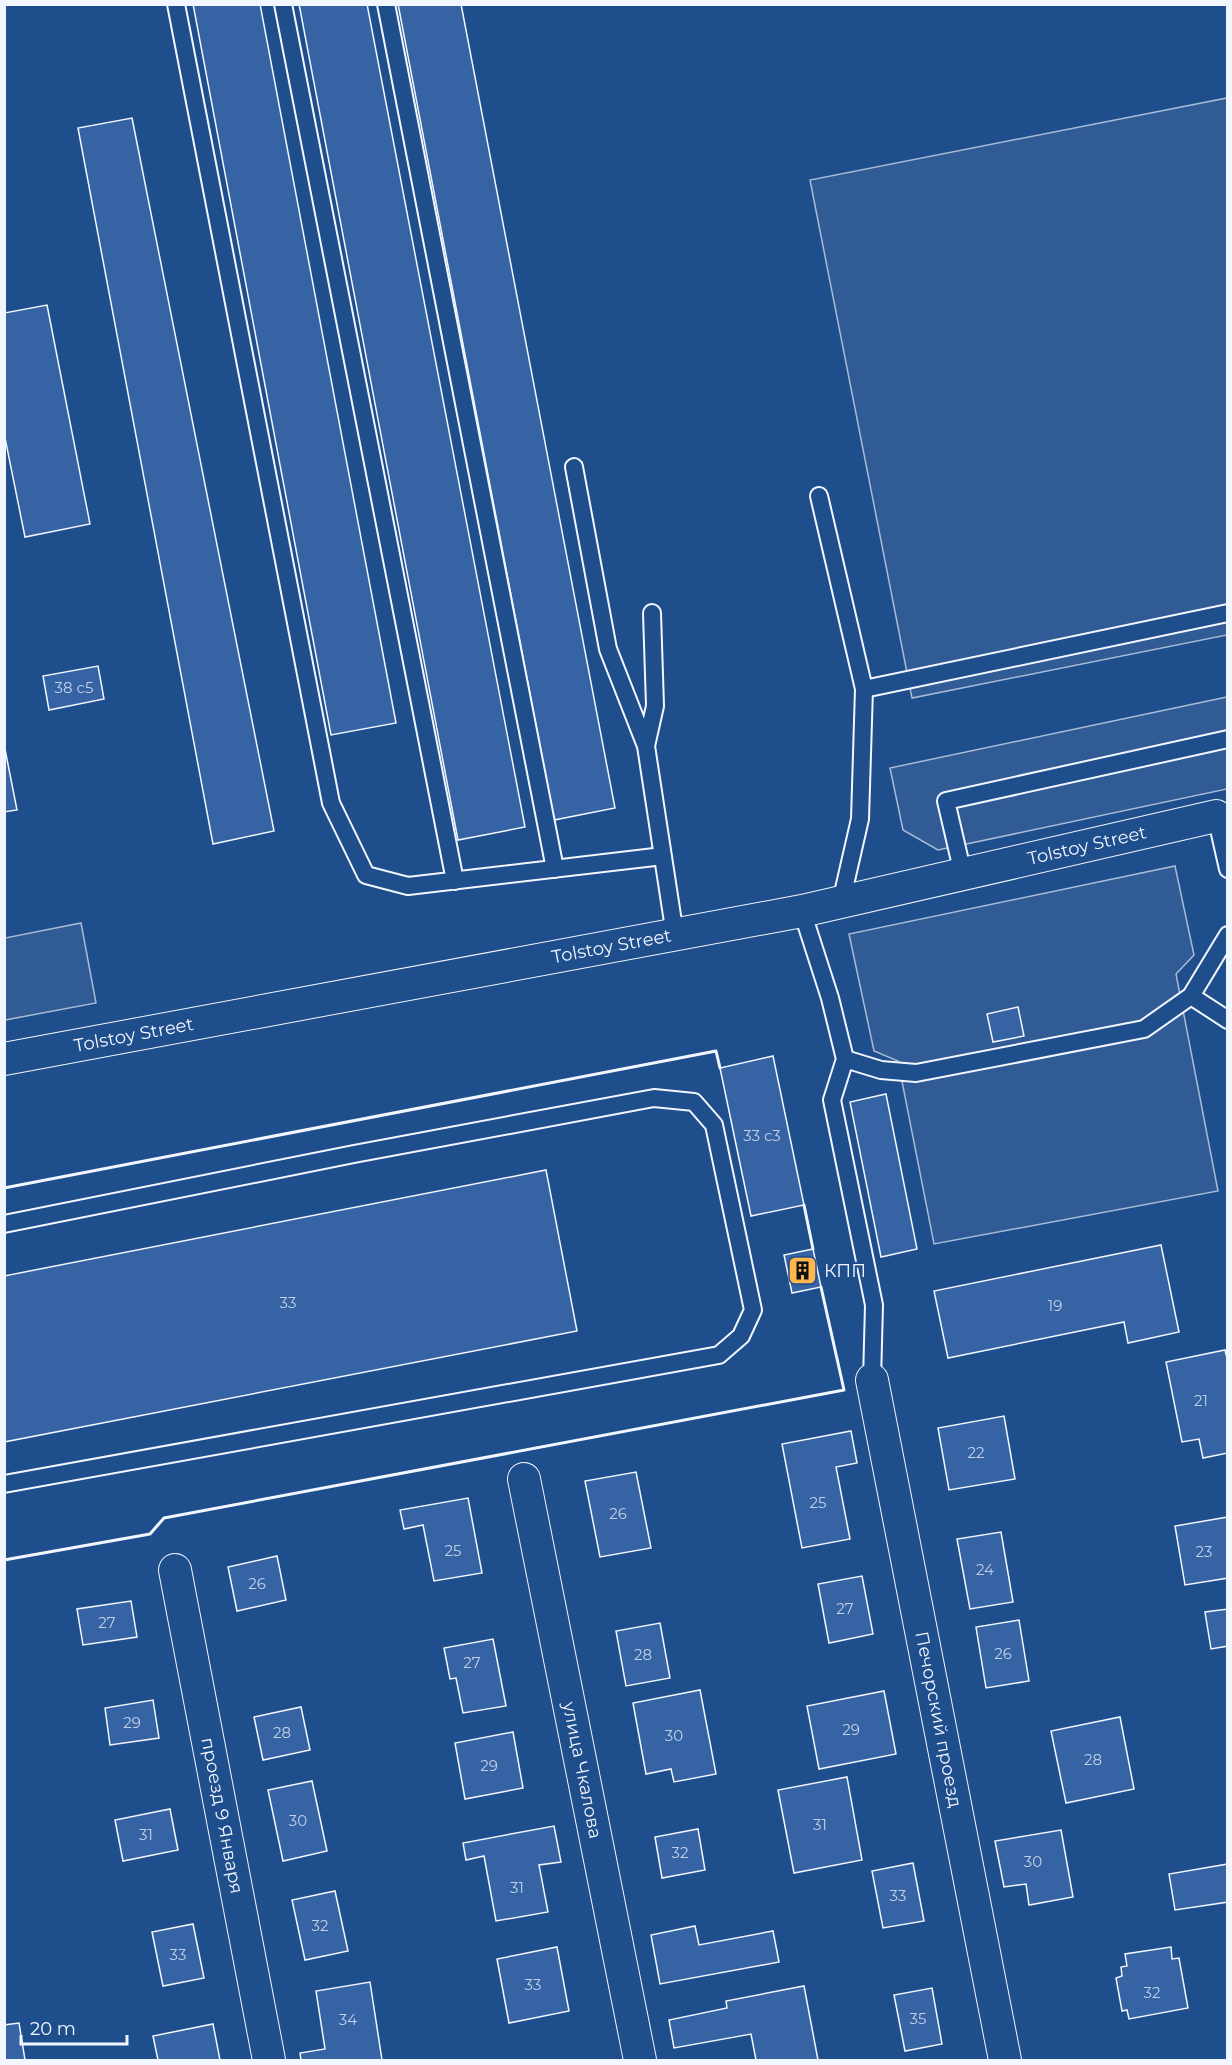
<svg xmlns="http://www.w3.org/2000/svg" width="1232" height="2065" viewBox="0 0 1232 2065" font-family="Montserrat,sans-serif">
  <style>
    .pitch { fill: #305b95; stroke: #a8bbd7; stroke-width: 1.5 }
    .building { fill: #3563a3; stroke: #f2f6ff; stroke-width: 1.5 }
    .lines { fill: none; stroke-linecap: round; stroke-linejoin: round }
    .service-casing { stroke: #f2f6ff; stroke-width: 20 }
    .minor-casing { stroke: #f2f6ff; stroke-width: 34 }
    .service { stroke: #1f4e8c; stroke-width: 16 }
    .minor { stroke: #1f4e8c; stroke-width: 32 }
    .wall { stroke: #f2f6ff; stroke-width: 3 }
    .labels { text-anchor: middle; stroke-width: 4.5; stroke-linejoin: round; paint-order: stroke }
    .number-label { font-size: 15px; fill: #c3d1e8 }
    .street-label { font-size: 18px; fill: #f2f6ff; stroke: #1f4e8c }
    .poi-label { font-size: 18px; fill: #f2f6ff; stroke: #1f4e8c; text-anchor: start }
  </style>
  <rect width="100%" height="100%" fill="#1f4e8c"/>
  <path class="pitch" d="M1227 98V635L912 698 810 180Z
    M1227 697V789L938 850 903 830 890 768Z
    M1175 866 1194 955 1176 974 1218 1191 934 1244 898 1061 874 1051 849 934Z
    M81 923 96 1003 5 1020V938Z"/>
  <path class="building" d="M193 4H260L396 723 331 735Z
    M299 4H367L525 827 458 840Z
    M398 4H461L615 808 554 820Z
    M132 118 274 831 213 844 78 128Z
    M47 305 90 524 25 537 4 433V313Z
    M98 666 104 699 49 710 43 676Z
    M4 744 17 810 4 812Z
    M1018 1007 1024 1036 993 1042 987 1014Z
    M773 1056 804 1205 751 1216 720 1068Z
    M886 1094 917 1249 881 1257 850 1102Z
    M546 1170 577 1331 4 1442V1276Z
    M1161 1245 1179 1332 1128 1343 1124 1322 948 1358 934 1291Z
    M813 1249 821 1287 792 1293 784 1255Z
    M1225 1350 1228 1362V1453L1203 1458 1199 1439 1182 1442 1166 1362Z
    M1004 1416 1015 1479 949 1490 938 1428Z
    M851 1431 857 1463 836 1467 850 1539 802 1548 782 1444Z
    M636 1472 651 1548 600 1557 585 1481Z
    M468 1498 482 1573 434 1581 423 1525 404 1529 400 1510Z
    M1228 1517V1578L1185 1585 1175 1526Z
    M1001 1532 1013 1602 970 1609 957 1539Z
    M277 1556 286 1600 237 1611 228 1567Z
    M862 1576 873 1634 829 1643 818 1584Z
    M131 1601 137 1637 83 1645 77 1609Z
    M1228 1609V1646L1211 1649 1205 1612Z
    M1019 1620 1029 1681 986 1688 976 1627Z
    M660 1623 670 1678 626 1686 616 1631Z
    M493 1639 506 1706 463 1713 456 1678 450 1679 444 1648Z
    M700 1690 716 1774 674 1782 671 1769 646 1774 633 1703Z
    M884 1691 896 1754 819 1769 807 1706Z
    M153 1700 159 1738 110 1745 105 1708Z
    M301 1707 310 1750 263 1760 254 1717Z
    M1120 1717 1134 1789 1066 1803 1051 1731Z
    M513 1732 523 1788 465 1799 455 1743Z
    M847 1777 862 1860 794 1873 778 1790Z
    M312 1781 327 1851 283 1861 268 1790Z
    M170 1809 178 1850 123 1861 115 1820Z
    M554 1826 561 1862 539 1865 548 1912 496 1921 484 1856 466 1860 463 1843Z
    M698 1829 705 1870 662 1878 655 1837Z
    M1061 1830 1073 1897 1029 1905 1026 1884 1004 1887 995 1841Z
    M913 1863 924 1921 883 1928 872 1871Z
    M1228 1864V1902L1175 1910 1169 1874Z
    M335 1891 348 1951 305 1960 292 1900Z
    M193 1924 204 1978 163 1986 152 1932Z
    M695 1926 699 1945 773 1931 779 1962 660 1984 651 1935Z
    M557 1947 569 2011 509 2023 497 1959Z
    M1171 1947 1172 1959 1179 1958 1188 2008 1129 2019 1127 2010 1122 2011 1116 1978 1122 1976 1121 1967 1127 1966 1125 1954Z
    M370 1982 382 2060H301L300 2053 325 2049 316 1991Z
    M804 1986 818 2060H756L751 2034 674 2048 669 2020 727 2008 726 2001Z
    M932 1988 942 2044 905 2051 894 1995Z
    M19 2023 25 2060H4V2025Z
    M213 2024 220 2060H158L153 2036Z"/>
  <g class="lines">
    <defs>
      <path id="service" d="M176 4 331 803 366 875 408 886 663 856
        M283 4 455 881
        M386 4 555 869
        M574 467 608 649 646 746
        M819 496 864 689 860 819 841 902
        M652 613 655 706 646 746 675 935
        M864 689 1228 613
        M1221 815 1216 816 1228 869
        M963 874 946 801 1228 739
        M802 911 830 998 845 1059 881 1070 916 1073 1144 1029 1191 996 1228 935
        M1191 996 1228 1020
        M845 1059 832 1100 874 1305 872 1380
        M4 1224 354 1154 654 1098 694 1102 714 1125 753 1310 741 1336 719 1355 4 1484"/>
      <g id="minor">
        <path id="s1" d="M4 1059 802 911 1216 816"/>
        <path id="s2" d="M872 1380 1005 2060"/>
        <path id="s3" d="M524 1479 640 2060"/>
        <path id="s4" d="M175 1570 269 2060"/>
      </g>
    </defs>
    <use href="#service" class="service-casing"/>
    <use href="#minor" class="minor-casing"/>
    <use href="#service" class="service"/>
    <use href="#minor" class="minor"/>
    <path class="wall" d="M4 1188 716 1051 720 1068
      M804 1205 813 1249
      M4 1560 150 1534 164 1518 844 1390 821 1287"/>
  </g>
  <defs>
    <symbol id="building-square" viewBox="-11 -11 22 22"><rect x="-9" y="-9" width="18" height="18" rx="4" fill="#ffb74d" stroke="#1f4e8c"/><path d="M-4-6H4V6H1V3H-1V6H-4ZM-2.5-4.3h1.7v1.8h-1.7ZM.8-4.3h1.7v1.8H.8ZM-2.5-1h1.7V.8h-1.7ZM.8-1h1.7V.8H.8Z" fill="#111"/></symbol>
  </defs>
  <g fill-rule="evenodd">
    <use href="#building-square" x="786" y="1254" width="33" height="33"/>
  </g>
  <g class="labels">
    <g class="number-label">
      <text x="74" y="693">38 с5</text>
      <text x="762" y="1141">33 с3</text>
      <text x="288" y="1308">33</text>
      <text x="1055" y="1311">19</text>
      <text x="1201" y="1406">21</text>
      <text x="976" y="1458">22</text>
      <text x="818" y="1508">25</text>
      <text x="618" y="1519">26</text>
      <text x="453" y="1556">25</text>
      <text x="1204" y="1557">23</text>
      <text x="985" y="1575">24</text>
      <text x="257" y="1589">26</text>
      <text x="845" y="1614">27</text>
      <text x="107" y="1628">27</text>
      <text x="1003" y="1659">26</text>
      <text x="643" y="1660">28</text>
      <text x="472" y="1668">27</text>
      <text x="132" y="1728">29</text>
      <text x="851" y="1735">29</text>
      <text x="282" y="1738">28</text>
      <text x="674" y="1741">30</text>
      <text x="1093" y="1765">28</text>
      <text x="489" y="1771">29</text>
      <text x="298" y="1826">30</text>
      <text x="820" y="1830">31</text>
      <text x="146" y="1840">31</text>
      <text x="680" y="1858">32</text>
      <text x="1033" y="1867">30</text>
      <text x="517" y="1893">31</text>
      <text x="898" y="1901">33</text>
      <text x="320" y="1931">32</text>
      <text x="178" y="1960">33</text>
      <text x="533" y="1990">33</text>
      <text x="1152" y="1998">32</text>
      <text x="918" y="2024">35</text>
      <text x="348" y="2025">34</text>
    </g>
    <g class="street-label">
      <text dy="6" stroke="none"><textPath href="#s1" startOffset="1104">Tolstoy Street</textPath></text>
      <text dy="6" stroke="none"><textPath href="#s1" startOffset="618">Tolstoy Street</textPath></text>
      <text dy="6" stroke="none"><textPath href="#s1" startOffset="132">Tolstoy Street</textPath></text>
      <text dy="6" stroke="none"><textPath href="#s2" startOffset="346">Печорский проезд</textPath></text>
      <text dy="6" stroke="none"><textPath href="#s3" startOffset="297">улица Чкалова</textPath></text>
      <text dy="6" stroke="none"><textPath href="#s4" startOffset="250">проезд 9 Января</textPath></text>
    </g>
    <g class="poi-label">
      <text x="824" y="1277">КПП</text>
    </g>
  </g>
  <rect width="1232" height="2065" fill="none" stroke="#f2f6ff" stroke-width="12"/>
  <path d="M21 2035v9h106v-9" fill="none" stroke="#f2f6ff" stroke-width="3"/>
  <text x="30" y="2035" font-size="18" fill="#f2f6ff" stroke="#1f4e8c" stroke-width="4.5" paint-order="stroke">20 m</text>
</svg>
